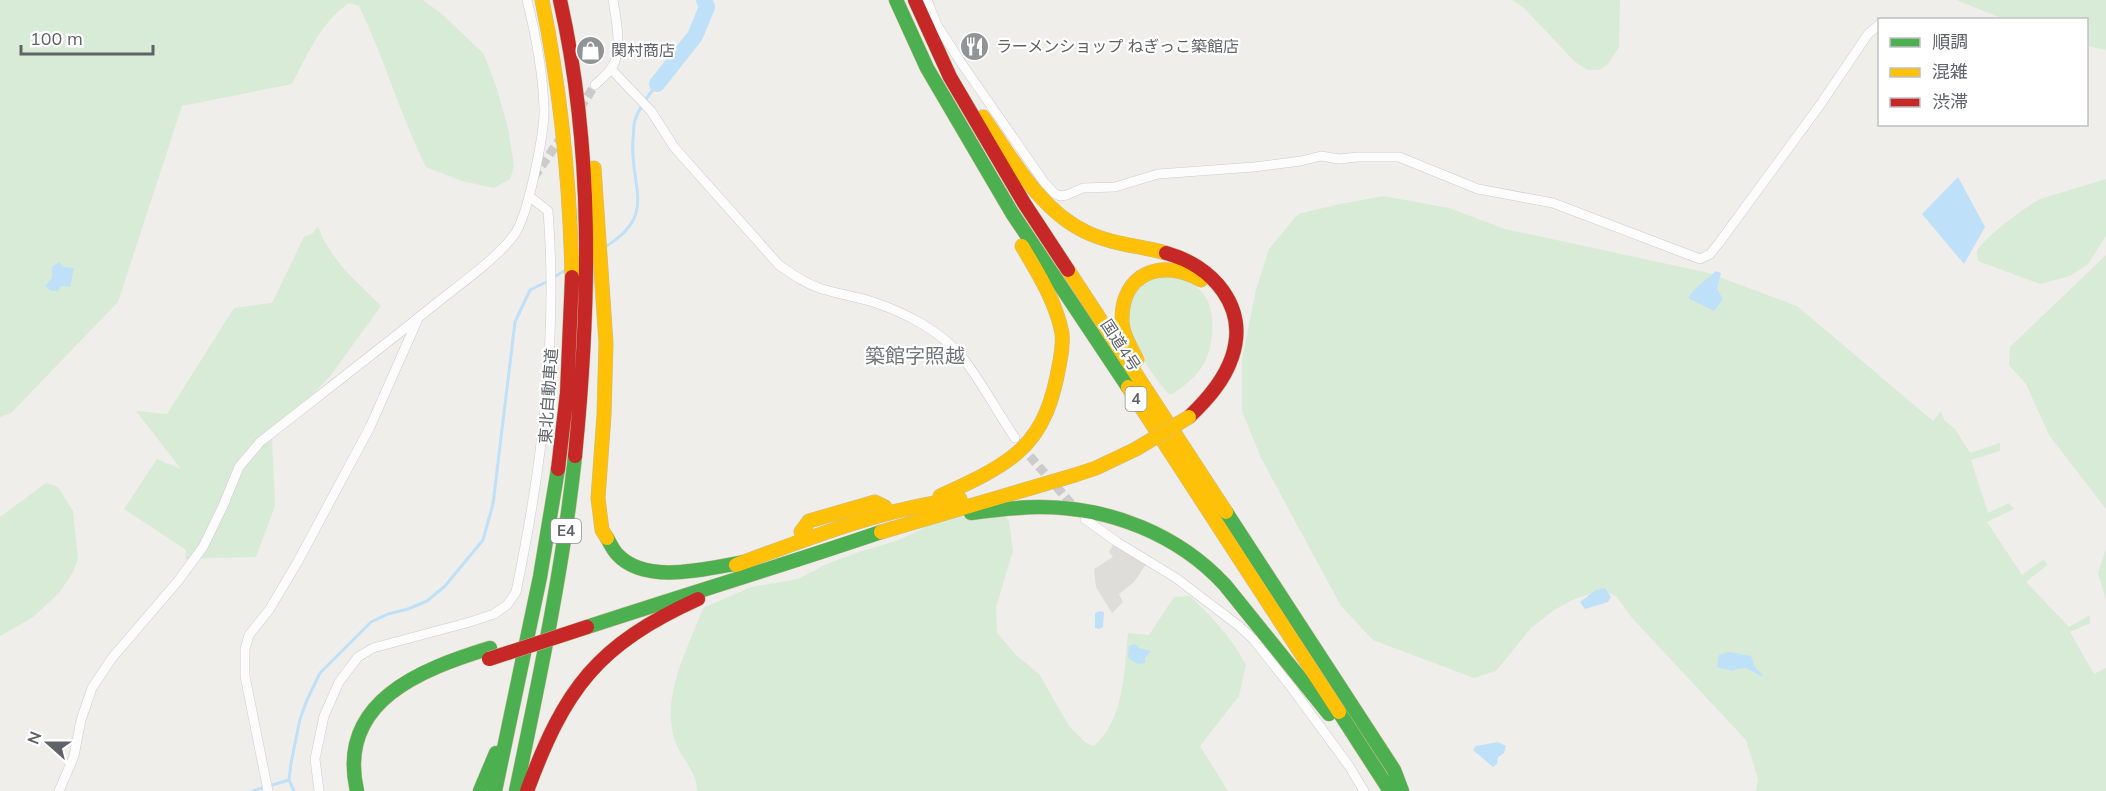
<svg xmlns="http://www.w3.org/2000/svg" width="2106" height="791" viewBox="0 0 2106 791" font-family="Mulish,'Noto Sans JP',sans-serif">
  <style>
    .industrial { fill: #dfddda }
    .green { fill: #d8ebd6 }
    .water { fill: #bfe0f9 }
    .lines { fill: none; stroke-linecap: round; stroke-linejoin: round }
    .stream { stroke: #bfe0f9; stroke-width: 3 }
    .river { stroke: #bfe0f9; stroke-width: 16 }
    .street-tunnel { stroke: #cbcbca; stroke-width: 9; stroke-dasharray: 9 4.5; stroke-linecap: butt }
    .street-casing { stroke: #cbcccc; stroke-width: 10 }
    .fast-casing { stroke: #c8b996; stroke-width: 15 }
    .slow-casing { stroke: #c8b996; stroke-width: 15 }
    .jam-casing { stroke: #c8b996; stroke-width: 15 }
    .street { stroke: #fdfcfc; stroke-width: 9 }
    .fast { stroke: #4caf50; stroke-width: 14 }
    .slow { stroke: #ffc107; stroke-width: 14 }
    .jam { stroke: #c62828; stroke-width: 14 }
    .slow-bridge-casing { stroke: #c8b996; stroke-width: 15; stroke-linecap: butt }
    .jam-bridge-casing { stroke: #c8b996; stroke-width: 15; stroke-linecap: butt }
    .slow-bridge { stroke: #ffc107; stroke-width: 14 }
    .jam-bridge { stroke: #c62828; stroke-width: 14 }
    .labels { text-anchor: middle; stroke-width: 4.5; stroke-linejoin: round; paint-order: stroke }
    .shield { fill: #fff; stroke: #8f9295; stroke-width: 1.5 }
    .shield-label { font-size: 15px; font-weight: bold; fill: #5f6368 }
    .poi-label { font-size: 16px; fill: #5f6368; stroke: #fff; text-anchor: start }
    .street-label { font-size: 16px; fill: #5f6368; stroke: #fff }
    .quarter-label { font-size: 20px; fill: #70757a; stroke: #fff }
  </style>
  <rect width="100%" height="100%" fill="#efeeea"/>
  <path class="industrial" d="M1114 543 1147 563 1134 582 1119 594 1123 602 1112 613 1096 587 1094 569 1113 557 1109 552Z"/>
  <path class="green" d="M0 0H423L443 15 484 54 497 89 508 128 514 166 510 179 494 188 462 181 426 167C400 115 385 59 359 6L349 3C321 22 307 55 292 84L182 106 118 302 11 413 0 417Z
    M1512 0H1620L1619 47 1608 64 1599 70H1588L1575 62 1523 7Z
    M1956 0H2106V50L2087 46 2086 20 2004 19Z
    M2106 179V236L2088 264 2070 276 2040 284 1978 261C1978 258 1976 255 1977 252 1979 241 2028 205 2040 199Z
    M1383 196 1449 208 1505 229 1709 273 1797 306 1933 421 1941 411 1944 420 1955 429 1970 453 2000 443V451L1971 460 1988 513 2009 503 2014 509 1987 522 2022 575 2044 559 2047 565 2026 582 2069 627 2090 615V623L2070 632 2094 674 2106 668V791H1756L1758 779 1746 740 1632 618 1616 596 1602 590 1575 599 1554 610 1531 628 1496 671 1474 678 1373 640 1341 606 1261 458 1242 411V360L1256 290 1269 249 1298 214 1340 204Z
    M318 226C329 259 357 282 381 306L331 375 272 437 275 506 256 557 185 559 186 550 124 509 157 459 181 469 136 411 167 414 234 308 272 303 304 237 313 233Z
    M2106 255V509L2049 435 2026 384 2009 365 2010 347Z
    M1173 276C1184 279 1193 283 1201 291 1219 309 1214 353 1199 371 1191 381 1180 389 1170 395 1160 386 1132 345 1129 332 1126 321 1130 303 1134 294 1136 289 1142 284 1146 279Z
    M46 483 58 487 73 511 78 559 73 572 59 593 32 618 0 636V517Z
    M957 506H995L1009 521 1013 551 996 607 997 633 1016 655 1039 674 1069 726 1086 743 1094 746C1125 718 1124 671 1128 633L1149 635 1174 597 1190 596C1212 617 1232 638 1246 665L1239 696 1200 746 1228 791H697C697 772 681 758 675 741 660 697 688 649 703 608L751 587 798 579 829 563 862 551 896 541 920 530Z
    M2106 549V600L2098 573Z"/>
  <path class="water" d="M1958 177 1985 227 1964 264 1922 214Z
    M59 262 63 267 74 268 70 287 61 286 58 291H51L45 286 52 278V267Z
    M1716 271 1721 273 1717 289 1723 299 1714 311 1688 298 1695 289Z
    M1605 588 1611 597 1608 602 1585 609 1580 602 1596 590Z
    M1100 611 1104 612 1103 627 1099 629 1095 628V613Z
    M1135 644 1139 648 1151 651 1145 658V663C1137 665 1133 662 1128 657L1129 646Z
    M1729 652 1751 656 1755 667 1763 675 1761 676 1746 668 1736 669 1734 671 1717 667 1719 655Z
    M1498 742 1506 746 1504 753 1498 757 1497 764 1493 767 1473 750 1476 746Z"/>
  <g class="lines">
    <path class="stream" d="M605 247C659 214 629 187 633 139 634 133 633 126 635 120 639 107 649 95 657 84
      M554 277 566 270
      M252 791 289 780
      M294 791 289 780 291 763 300 719 307 700 320 673 371 622 388 614 408 609 427 601 445 586 483 540 493 504 515 322 530 290 548 281"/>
    <path class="river" d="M657 84 695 36 707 7 704 0"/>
    <path class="street-tunnel" d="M580 108 595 85
      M534 177 563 135
      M1021 446 1075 508"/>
    <defs>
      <path id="street" d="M927 0 937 25 962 64 1044 182 1054 193 1060 196 1067 195 1083 188 1115 187 1158 174 1254 167 1301 161 1321 156 1339 159 1358 157H1399L1478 189 1553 203 1700 259 1710 254 1719 243 1820 105 1868 34 1880 24
        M611 69 651 111 674 147 779 265C792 274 804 283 819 288 837 294 855 296 873 302 904 312 941 331 962 357 982 382 997 412 1015 438
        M595 85C601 79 608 74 612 67 623 51 616 18 613 0
        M1085 519 1117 542 1176 578 1239 626 1253 639 1291 687 1349 766 1364 791
        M59 791 74 756 81 720 92 688 112 658 178 581 203 547 223 506 239 467 260 442C320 395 380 349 439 301 462 283 497 258 514 235 528 217 545 131 544 108 543 75 535 32 527 0
        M268 791 245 676V649L249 635 269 610 297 563 370 427 417 321
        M319 791 315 759 324 716 339 682 358 657 373 648 470 622 494 614 507 605 516 592C542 467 558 339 548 211L529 196"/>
      <path id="fast" d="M896 0 927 68 1012 213 1128 387
        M1226 512 1394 770 1402 791
        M971 513C994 510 1017 507 1040 507 1109 507 1178 534 1225 585L1329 714
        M607 538C610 543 613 550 617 554 646 586 709 568 745 562
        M587 627C685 595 784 565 881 532
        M1339 712 1390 791
        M357 791C336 701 422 669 490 648
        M480 791 496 753
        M495 791 540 577 558 469
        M516 791C539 680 563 569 575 456"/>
      <path id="slow" d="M542 0C561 92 570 183 572 277
        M983 117C1012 158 1039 210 1086 232 1111 244 1140 246 1166 253
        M594 168 606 343 604 415 598 498 602 530 607 538
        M1068 270 1226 512
        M1137 360C1131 348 1122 334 1122 321 1121 272 1163 258 1201 280
        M1128 387 1339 712
        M940 496C966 484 994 472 1016 454 1045 430 1054 396 1060 361 1062 351 1063 343 1062 333 1056 302 1038 273 1022 246
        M801 532 809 521 875 502 885 507
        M881 532 1075 475 1096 468 1136 449
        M736 565C809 538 882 509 960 499"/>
      <path id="jam" d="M560 0C594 150 590 304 575 456
        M915 0 950 77 1024 203 1068 270
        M1166 253C1213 266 1249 307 1232 357 1224 381 1207 400 1189 417
        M558 469 567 393 572 277
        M527 791C565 688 597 645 698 599"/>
    </defs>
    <use href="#street" class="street-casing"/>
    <use href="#fast" class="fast-casing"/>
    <use href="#slow" class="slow-casing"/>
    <use href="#jam" class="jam-casing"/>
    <use href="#street" class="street"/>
    <use href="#fast" class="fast"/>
    <use href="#slow" class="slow"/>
    <use href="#jam" class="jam"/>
    <defs>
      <path id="slow-bridge" d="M1136 449 1189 417"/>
      <path id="jam-bridge" d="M489 659 587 627"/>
    </defs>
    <use href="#slow-bridge" class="slow-bridge-casing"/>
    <use href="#jam-bridge" class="jam-bridge-casing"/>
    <use href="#slow-bridge" class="slow-bridge"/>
    <use href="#jam-bridge" class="jam-bridge"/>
  </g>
  <defs>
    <symbol id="restaurant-disc" viewBox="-11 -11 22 22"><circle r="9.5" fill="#919496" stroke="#fff"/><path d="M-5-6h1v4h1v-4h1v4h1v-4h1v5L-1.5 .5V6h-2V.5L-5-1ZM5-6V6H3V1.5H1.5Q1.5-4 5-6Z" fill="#fff"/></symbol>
    <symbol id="shop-disc" viewBox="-11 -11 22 22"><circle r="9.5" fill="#919496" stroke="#fff"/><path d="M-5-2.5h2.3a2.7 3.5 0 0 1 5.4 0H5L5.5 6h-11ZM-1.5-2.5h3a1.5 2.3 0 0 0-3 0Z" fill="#fff"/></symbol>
  </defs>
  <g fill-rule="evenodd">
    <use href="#restaurant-disc" x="958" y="30" width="33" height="33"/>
    <use href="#shop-disc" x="574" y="34" width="33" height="33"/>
  </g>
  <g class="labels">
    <g class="shield">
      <rect x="1125.5" y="387" width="21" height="24" rx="4.5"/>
      <rect x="551" y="519" width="30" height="24" rx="4.5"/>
    </g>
    <g class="shield-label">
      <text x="1136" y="404">4</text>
      <text x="566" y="536">E4</text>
    </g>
    <g class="poi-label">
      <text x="996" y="52">ラーメンショップ ねぎっこ築館店</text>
      <text x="611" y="56">関村商店</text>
    </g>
    <g class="street-label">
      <text transform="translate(1121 345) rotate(57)" y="6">国道4号</text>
      <text transform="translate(548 396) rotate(-86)" y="6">東北自動車道</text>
    </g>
    <g class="quarter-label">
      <text x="915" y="363">築館字照越</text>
    </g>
  </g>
  <rect x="1878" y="18" width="210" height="108" fill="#ffffff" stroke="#bfc1c3" stroke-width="1.5"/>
  <rect x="1890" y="38" width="30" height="9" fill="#4caf50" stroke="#bfc1c3" stroke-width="1.5"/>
  <text x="1932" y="48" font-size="18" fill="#5f6368">順調</text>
  <rect x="1890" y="68" width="30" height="9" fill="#ffc107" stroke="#bfc1c3" stroke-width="1.5"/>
  <text x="1932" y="78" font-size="18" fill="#5f6368">混雑</text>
  <rect x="1890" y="98" width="30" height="9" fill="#c62828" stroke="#bfc1c3" stroke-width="1.5"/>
  <text x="1932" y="108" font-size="18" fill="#5f6368">渋滞</text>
  <g transform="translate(48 743) rotate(291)" stroke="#ffffff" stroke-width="4.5" paint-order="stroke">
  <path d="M0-4.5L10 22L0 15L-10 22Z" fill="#5f6368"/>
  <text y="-9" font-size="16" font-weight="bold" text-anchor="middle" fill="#5f6368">N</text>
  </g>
  <path d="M21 45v9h132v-9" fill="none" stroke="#5f6368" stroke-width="3"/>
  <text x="30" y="45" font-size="18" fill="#5f6368" stroke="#ffffff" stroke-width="4.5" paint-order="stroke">100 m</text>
</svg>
